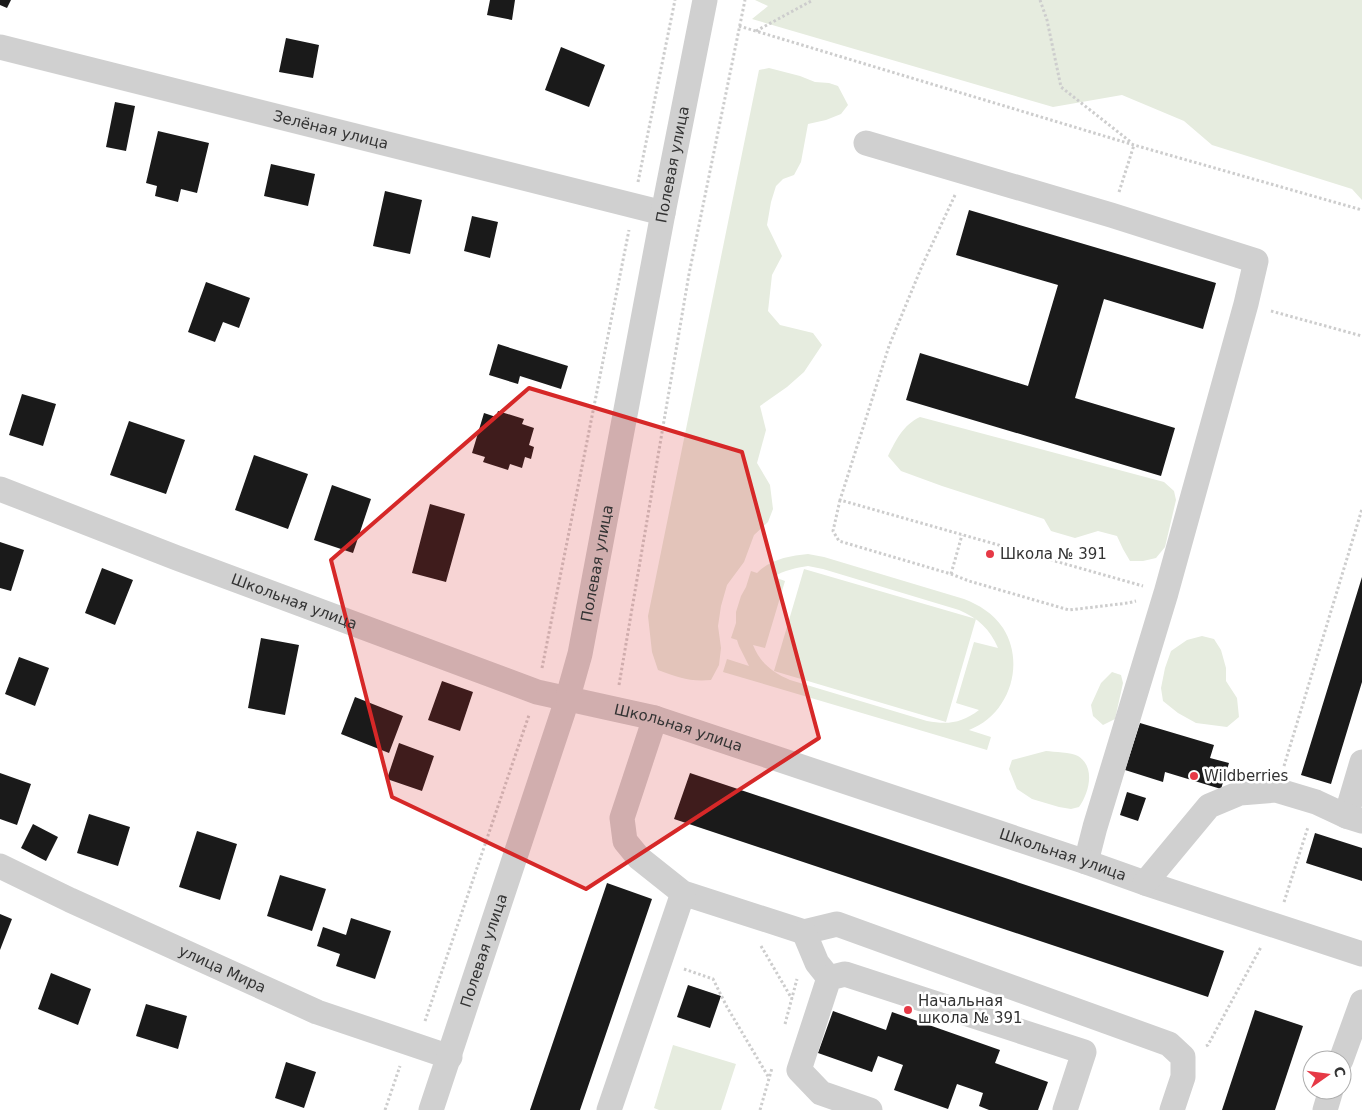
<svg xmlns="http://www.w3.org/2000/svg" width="1362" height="1110" viewBox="0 0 1362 1110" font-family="'DejaVu Sans',sans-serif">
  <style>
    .green { fill: #e6ecdf; fill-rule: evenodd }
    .building { fill: #1a1a1a }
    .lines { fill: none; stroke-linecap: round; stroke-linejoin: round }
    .path { stroke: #cdcdcd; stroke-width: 3; stroke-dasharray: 2.5 2.5; stroke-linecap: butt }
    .minor { stroke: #d0d0d0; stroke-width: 25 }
    .marked { fill: #d62828; fill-opacity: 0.2; stroke: #d62828; stroke-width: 4; stroke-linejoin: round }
    .poi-dot { fill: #e63946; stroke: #fff; stroke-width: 2 }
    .labels { text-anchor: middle; stroke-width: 5; stroke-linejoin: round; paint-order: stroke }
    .street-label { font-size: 15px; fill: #333; stroke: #fff }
    .poi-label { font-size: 15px; fill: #333; stroke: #fff; text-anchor: start }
  </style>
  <rect width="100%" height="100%" fill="#fff"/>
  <path class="green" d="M755 0H1362V200L1352 189 1212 145 1184 121 1122 95 1053 107 752 19 768 6Z
    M769 68 800 76 815 82 829 83 838 86 848 105 841 114 826 120 808 124 801 162 794 175 783 179 776 186 771 202 767 225 782 256 772 275 768 311 780 325 813 333 822 345 804 372 787 387 760 406 766 430 757 463 770 485 773 509 768 522 754 535 744 562 727 585 721 606 718 626 721 648 719 665 711 680C689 682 678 677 658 670L652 652 648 616 759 70Z
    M920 417 1164 482 1174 491 1176 500 1165 547 1156 558 1143 561H1130L1123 549 1117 536 1098 531 1075 538 1051 531 1044 519 942 486 901 471 888 456C896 440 903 425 920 417Z
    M808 554 824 557 964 599C979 605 993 613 1003 628 1026 664 1009 715 969 730L991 737 987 750 723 672 727 659 749 666 739 646 737 640 731 638 736 623V612L741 596 746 587 751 571 757 573C771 559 789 556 808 554ZM808 566 823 569 959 610C978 618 990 629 998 648L974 642 956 703 979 710C962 723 948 725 927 721L790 680C773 673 760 663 753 645L765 648 785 581 774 577C784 570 796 568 808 566Z
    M804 569 976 619 946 722 774 671Z
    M1202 636 1214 639 1221 650 1226 668V681L1237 698 1239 717 1227 727 1196 723 1178 713 1163 701 1161 688 1165 668 1171 651 1187 640Z
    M1112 672 1121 675 1123 683 1115 719 1103 725 1093 716 1091 705 1101 683Z
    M1046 751C1054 752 1071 752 1078 756 1096 767 1089 793 1079 807L1071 809 1059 807 1032 799 1017 789 1009 769 1012 760Z
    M673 1045 736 1064 721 1110H659L654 1108Z"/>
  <path class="building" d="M0 0H11L7 8 0 5Z
    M490 0H515L512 20 487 15Z
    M286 38 319 45 313 78 279 72Z
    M561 47 605 65 589 107 545 90Z
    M115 102 135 106 126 151 106 147Z
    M158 131 209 143 197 193 181 189 178 202 155 196 157 186 146 183Z
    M271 164 315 174 308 206 264 196Z
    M385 191 422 200 410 254 373 246Z
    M969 210 1216 283 1203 329 1104 299 1075 398 1175 428 1161 476 906 400 920 353 1028 386 1058 285 956 255Z
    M472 216 498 222 490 258 464 251Z
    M206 282 250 298 239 328 223 322 215 342 188 332Z
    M498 344 568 366 561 389 520 376 518 384 489 375Z
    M22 394 56 404 43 446 9 435Z
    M498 411 524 419 522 424 534 428 529 445 534 447 531 459 525 457 522 468 510 464 508 470 483 462 485 457 472 453 484 413 496 417Z
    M129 421 185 440 166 494 110 475Z
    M254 455 308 474 288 529 235 510Z
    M332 485 371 499 353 553 314 540Z
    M430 504 465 514 446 582 412 573Z
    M0 542 24 550 11 591 0 588Z
    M102 568 133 580 115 625 85 613Z
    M1362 577V682L1331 784 1301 775Z
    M261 638 299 645 285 715 248 708Z
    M19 657 49 668 35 706 5 694Z
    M442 681 473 692 460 731 428 720Z
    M355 697 403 716 389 753 341 734Z
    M1140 723 1214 745 1210 758 1229 763 1221 789 1165 772 1163 782 1125 770Z
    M399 743 434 756 422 791 387 779Z
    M0 773 31 784 17 825 0 819Z
    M690 773 1224 951 1208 997 674 819Z
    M1127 792 1146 798 1138 821 1120 815Z
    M89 814 130 827 118 866 77 853Z
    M33 824 58 837 46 861 21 848Z
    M197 831 237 844 220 900 179 887Z
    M1315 833 1362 848V881L1306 863Z
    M280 875 326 889 312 931 267 916Z
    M607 883 652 899 637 943 580 1110H530Z
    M0 914 12 919 0 950Z
    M351 918 391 931 375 979 336 966 340 954 317 946 323 927 346 935Z
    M51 973 91 989 78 1025 38 1009Z
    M688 985 721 996 710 1028 677 1017Z
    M146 1004 187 1016 178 1049 136 1036Z
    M1255 1010 1303 1026 1275 1110H1222Z
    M833 1011 886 1030 892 1012 1000 1050 995 1063 1048 1082 1038 1110H989L979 1106 983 1093 957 1084 948 1109 894 1090 903 1065 878 1056 872 1072 818 1053Z
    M286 1062 316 1072 304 1108 275 1098Z"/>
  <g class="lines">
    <path class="path" d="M1040 0 1047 20 1061 87 1132 143
      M739 26 1134 145 1362 210
      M756 31 813 0
      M638 182 675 0
      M1119 192 1134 145
      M955 195 922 266 889 346 840 500 1143 586
      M1271 311 1362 336
      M840 500 833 531 839 541 951 574 969 581 1069 610 1128 603 1136 601
      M951 574 962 535
      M542 668 629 230
      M619 685 689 274 745 0
      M1284 766 1362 509
      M1284 902 1308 827
      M761 946 792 999
      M684 969 713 979 727 1007 769 1078
      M425 1021 529 715
      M785 1024 797 979
      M1206 1046 1208 1045 1261 947
      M385 1110 400 1066
      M760 1110 772 1068"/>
    <g class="minor">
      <path id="s1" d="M0 47 663 213"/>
      <path d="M866 143 1111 215 1256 261 1246 304 1166 593 1095 827 1086 862"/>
      <path id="s2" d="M0 489 177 558 537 692 655 718 1086 862 1145 883 1362 954"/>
      <path d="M655 718 622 818 625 841 639 858 683 893 804 932 837 924 1169 1044 1183 1057V1077L1172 1110"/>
      <path d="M1346 816 1362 762"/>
      <path id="s3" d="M0 866 70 900 317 1012 450 1057"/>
      <path d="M1145 883 1209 806 1240 793 1276 790 1316 802 1346 816 1362 821"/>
      <path d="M804 932 817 963 829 978"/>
      <path d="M1341 1060 1362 1002"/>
      <path id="s4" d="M431 1110 567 700 580 654 663 213 705 0"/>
      <path d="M609 1110 683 893"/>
      <path d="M870 1110 821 1093 799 1070 829 978 845 974 1084 1052 1065 1110"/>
      <path d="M1325 1110 1331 1090"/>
    </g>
  </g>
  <path class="marked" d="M529 388 742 452 819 738 586 889 392 797 331 560Z"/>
  <g class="poi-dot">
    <circle cx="990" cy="554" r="5"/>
    <circle cx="1194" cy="776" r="5"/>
    <circle cx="908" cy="1010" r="5"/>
  </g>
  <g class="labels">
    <g class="street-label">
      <text dy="5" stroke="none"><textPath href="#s1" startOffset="341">Зелёная улица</textPath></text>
      <text dy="5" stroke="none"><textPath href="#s4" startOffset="978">Полевая улица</textPath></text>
      <text dy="5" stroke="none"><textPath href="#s4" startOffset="572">Полевая улица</textPath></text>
      <text dy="5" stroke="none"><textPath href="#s2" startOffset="315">Школьная улица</textPath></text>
      <text dy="5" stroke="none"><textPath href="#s2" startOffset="720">Школьная улица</textPath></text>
      <text dy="5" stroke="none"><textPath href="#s2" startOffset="1125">Школьная улица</textPath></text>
      <text dy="5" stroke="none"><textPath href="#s4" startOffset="168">Полевая улица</textPath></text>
      <text dy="5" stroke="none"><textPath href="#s3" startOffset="245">улица Мира</textPath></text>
    </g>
    <g class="poi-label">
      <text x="1000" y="559">Школа № 391</text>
      <text x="1204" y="781">Wildberries</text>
      <text x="918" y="1006">Начальная<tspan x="918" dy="17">школа № 391</tspan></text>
    </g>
  </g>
  <g transform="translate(1327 1075) rotate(76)"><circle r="24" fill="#ffffff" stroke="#adadad"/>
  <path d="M0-4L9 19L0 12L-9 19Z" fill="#e63946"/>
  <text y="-8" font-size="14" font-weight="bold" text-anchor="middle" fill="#333333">С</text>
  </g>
</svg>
